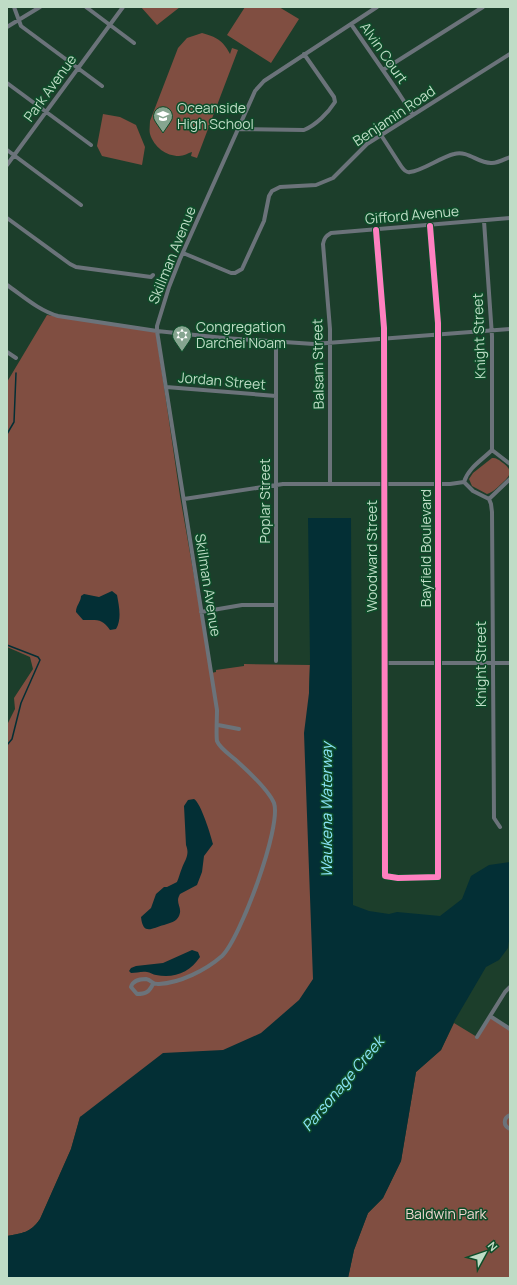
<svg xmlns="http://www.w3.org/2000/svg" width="517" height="1285" viewBox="0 0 517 1285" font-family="Manrope,sans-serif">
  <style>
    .green { fill: #804e41 }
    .water { fill: #032f35 }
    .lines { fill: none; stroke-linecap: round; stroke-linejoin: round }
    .stream { stroke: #032f35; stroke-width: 1.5 }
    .street { stroke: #6b737a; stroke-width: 4 }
    .cycleway-casing { stroke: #0d4d29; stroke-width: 8 }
    .cycleway { stroke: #ff80c0; stroke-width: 6 }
    .labels { text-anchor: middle; stroke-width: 3; stroke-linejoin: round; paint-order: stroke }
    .street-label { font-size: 14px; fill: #bfdcc6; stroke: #0d4d29 }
    .poi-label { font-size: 14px; fill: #bfdcc6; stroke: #0d4d29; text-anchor: start }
    .park-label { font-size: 14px; fill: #f0d6d0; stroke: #0d4d29 }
    .water-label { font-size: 15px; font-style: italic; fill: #8be4f8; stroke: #0d4d29 }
  </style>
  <rect width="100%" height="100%" fill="#1c3e2b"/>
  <path class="green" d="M141 7H180L157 25Z
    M245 7H279L299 19 271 63 227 35Z
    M202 33C216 37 223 40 230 54L232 48 238 50 197 158 191 156 192 152C188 153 184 156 179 156 166 156 154 147 150 134 149 130 150 125 150 121L178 48 187 38Z
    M103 114 120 117 136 125 145 147 142 165 102 156 97 146Z
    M47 315 156 332 180 496 211 673 216 672V670L244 666V664L310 665 309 693 316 980 294 1020 80 1117 71 1149 40 1219C30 1233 23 1233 7 1236V725L15 709 14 698 33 669 30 657 7 647V382Z
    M492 458C497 458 499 460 503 463 515 472 509 477 500 485 496 489 493 492 487 494L472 486 469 479 473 473Z
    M490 1016 510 1029V1278H348L354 1250 368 1213 383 1198 401 1161 416 1072 441 1050 454 1023 477 1037Z"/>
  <path class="water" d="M308 518H351L353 905 369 911 389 914 397 912 440 916 462 899 471 876 489 865 510 862V934L508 948 499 960 486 967 455 1020 441 1050 416 1072 401 1161 383 1198 368 1213 354 1250 348 1278H7V1236C23 1233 30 1233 40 1219L71 1149 80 1117 163 1053 223 1050 261 1033 299 1000 313 979 304 733 309 693 310 660Z
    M112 591 117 595C119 606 122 619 116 629L110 630C102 618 97 620 83 620L76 612C76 605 81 602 81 596L84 594 99 597Z
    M194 799C201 803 211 836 213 844L204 856 202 872 197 885 180 894C179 896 178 898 178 900 178 906 182 909 179 916 176 922 170 923 164 925 152 928 143 936 141 917L151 908 156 894 164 887H167L177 882C179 877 180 873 182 868 185 860 190 855 186 845L184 806 188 800Z
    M192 950 198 952 200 957C190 972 174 979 156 975 153 975 150 972 147 972 142 971 136 973 131 973L129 971 131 968 136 966 163 963Z"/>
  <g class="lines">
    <path class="stream" d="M7 434 14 422 16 373
      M7 645 38 657 40 660 21 703 12 739 7 745"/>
    <path class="street" d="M14 7 21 26 102 86
      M86 7 134 43
      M351 24 398 92 413 115
      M7 27 40 7
      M383 70 483 7
      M7 83 91 145
      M238 129 304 130C316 125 328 113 335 102L334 97 304 54
      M381 135 401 166C403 169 406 173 410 172 422 171 441 157 454 154 469 150 478 164 492 163 498 163 505 159 510 157
      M7 150 81 205
      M7 165 123 7
      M7 218 70 264 76 267 151 277 153 275
      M484 221 492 336V450
      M376 230 384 328 385 876 398 878 438 877V323L430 226
      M183 253 231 273H235L242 269 264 221 269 196 272 191 280 187 316 185 333 178 367 144 510 54
      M7 285C23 296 38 310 58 316L157 331 224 338 314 344 510 329
      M276 342V661
      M7 352 16 358
      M166 387 276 396
      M492 450 510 464
      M330 484V329L323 244C324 238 326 236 331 233L510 218
      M184 499 283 484H450L464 482
      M489 499 491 504 492 512 494 818 500 827
      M489 499 473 491 464 482C468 468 482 460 492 450
      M489 499 510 479
      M201 612 242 605H276
      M384 663H510
      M218 725 239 729
      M153 984C149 992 146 994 137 994L131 987C133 980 140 979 146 979 152 980 152 985 159 984 180 983 206 970 222 956 240 939 282 826 274 803 268 789 249 772 238 762 232 756 220 749 217 741 216 736 217 717 217 710L157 331V326L169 287 180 259 255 91 264 81 377 7
      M490 1016 510 1029
      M477 1037 505 992 510 987
      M510 1115C503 1118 503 1126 510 1129"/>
    <defs>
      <path id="cycleway" d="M376 230 384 328 385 876 398 878 438 877V323L430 226"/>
    </defs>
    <use href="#cycleway" class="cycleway-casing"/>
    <use href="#cycleway" class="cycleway"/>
  </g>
  <defs>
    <symbol id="school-pin" viewBox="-11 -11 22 30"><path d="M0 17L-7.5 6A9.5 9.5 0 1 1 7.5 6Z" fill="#86a590" stroke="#0d4d29"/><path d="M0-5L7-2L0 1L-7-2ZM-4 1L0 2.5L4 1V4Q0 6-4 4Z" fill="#fff"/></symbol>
    <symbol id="synagogue-pin" viewBox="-11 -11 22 30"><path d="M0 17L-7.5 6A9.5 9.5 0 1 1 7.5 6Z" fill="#86a590" stroke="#0d4d29"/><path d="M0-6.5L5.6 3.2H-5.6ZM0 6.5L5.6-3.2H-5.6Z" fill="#fff"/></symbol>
  </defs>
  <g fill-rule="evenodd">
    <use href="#school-pin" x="152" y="105" width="22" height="30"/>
    <use href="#synagogue-pin" x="171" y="324" width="22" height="30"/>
  </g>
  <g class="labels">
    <g class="street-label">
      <text transform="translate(384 53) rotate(55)" y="5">Alvin Court</text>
      <text transform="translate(50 88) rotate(-54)" y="5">Park Avenue</text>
      <text transform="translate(394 116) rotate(-34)" y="5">Benjamin Road</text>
      <text transform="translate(412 215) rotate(-5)" y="5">Gifford Avenue</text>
      <text transform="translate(172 255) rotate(-68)" y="5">Skillman Avenue</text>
      <text transform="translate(479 336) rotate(-92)" y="5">Knight Street</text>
      <text transform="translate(318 364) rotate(-91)" y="5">Balsam Street</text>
      <text transform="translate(222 381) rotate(5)" y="5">Jordan Street</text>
      <text transform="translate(265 501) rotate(-90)" y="5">Poplar Street</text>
      <text transform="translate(426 548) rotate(-90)" y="5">Bayfield Boulevard</text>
      <text transform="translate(372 556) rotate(-90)" y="5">Woodward Street</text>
      <text transform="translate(208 585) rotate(81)" y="5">Skillman Avenue</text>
      <text transform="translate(481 664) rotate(-90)" y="5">Knight Street</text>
    </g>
    <g class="poi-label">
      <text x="177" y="113">Oceanside<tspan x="177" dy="16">High School</tspan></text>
      <text x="196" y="332">Congregation<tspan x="196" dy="16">Darchei Noam</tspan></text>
    </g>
    <g class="park-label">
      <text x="446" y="1219">Baldwin Park</text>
    </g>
    <g class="water-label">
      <text transform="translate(327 810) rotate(-90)" y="5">Waukena Waterway</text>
      <text transform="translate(343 1084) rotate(-50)" y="5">Parsonage Creek</text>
    </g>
  </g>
  <rect width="517" height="1285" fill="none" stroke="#bfdcc6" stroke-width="16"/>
  <g transform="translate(485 1253) rotate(50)" stroke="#0d4d29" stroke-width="3" paint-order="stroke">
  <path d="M0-3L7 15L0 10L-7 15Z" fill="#bfdcc6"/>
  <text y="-6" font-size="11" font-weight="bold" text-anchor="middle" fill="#bfdcc6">N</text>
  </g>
</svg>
